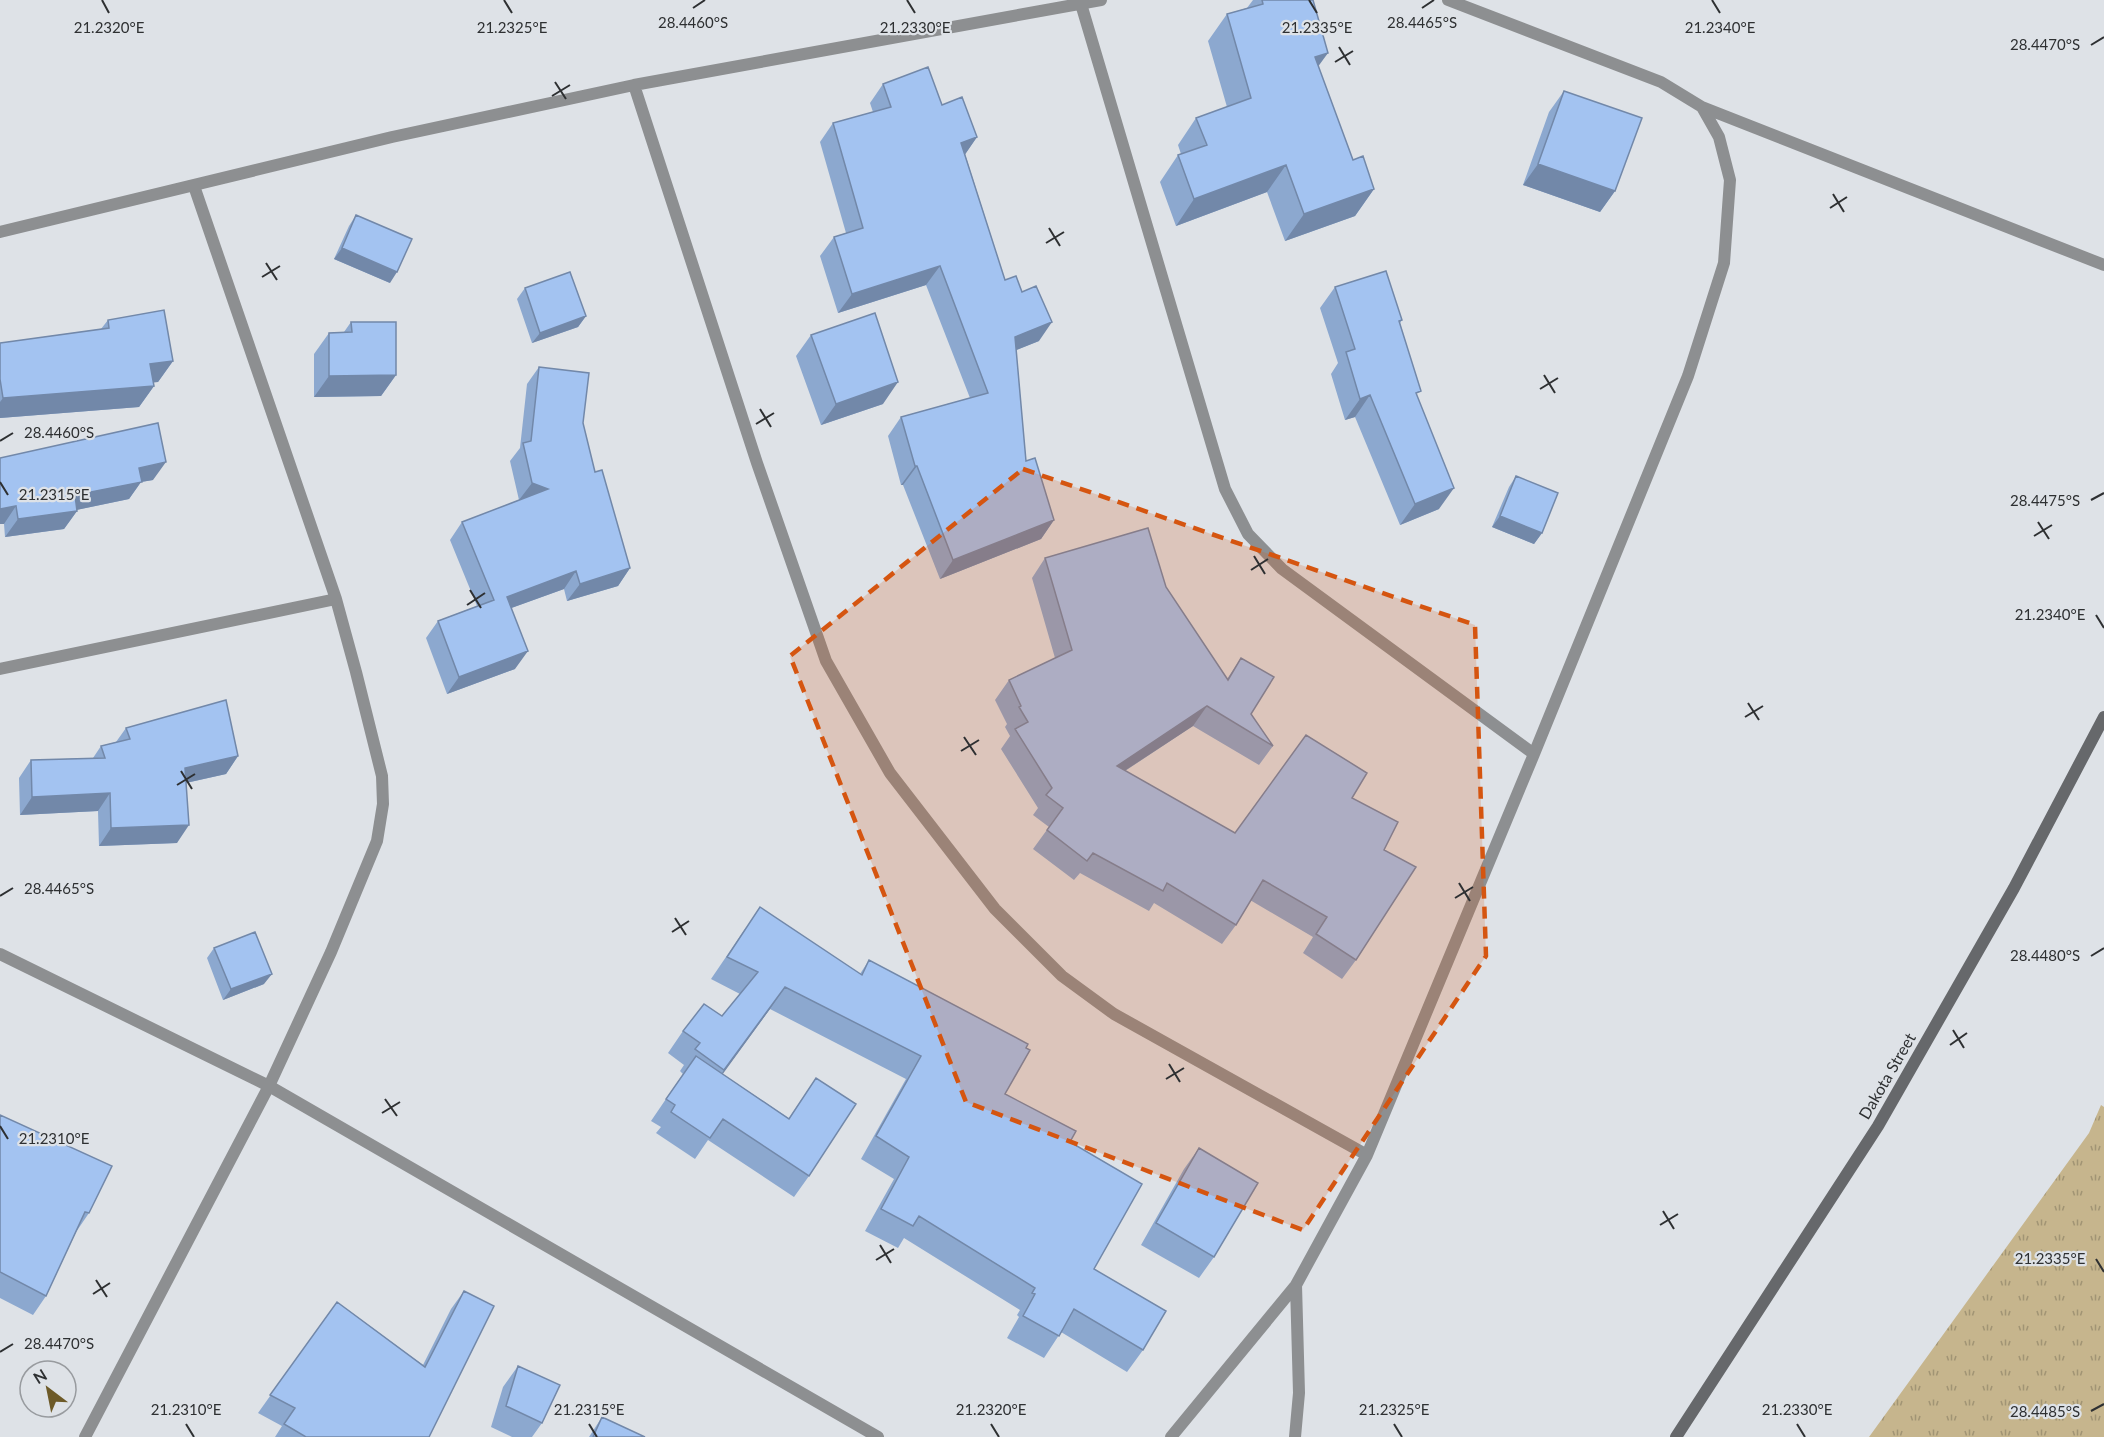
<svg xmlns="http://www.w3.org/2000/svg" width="2104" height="1437" viewBox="0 0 2104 1437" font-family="Lato,sans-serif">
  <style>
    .park { fill: url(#park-tufts) }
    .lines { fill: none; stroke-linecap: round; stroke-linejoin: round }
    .street { stroke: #8d8f91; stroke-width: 12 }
    .secondary { stroke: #66686b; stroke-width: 12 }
    .wall { fill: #8ca8cf }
    .shaded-wall { fill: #7288a9 }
    .building { fill: #a3c3f1; stroke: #7288a9; stroke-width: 1.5 }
    .marked { fill: #d55510; fill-opacity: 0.2; stroke: #d55510; stroke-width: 4.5; stroke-dasharray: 12 8; stroke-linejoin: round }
    .ticks { fill: none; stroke: #2e3032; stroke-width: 2 }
    .labels { text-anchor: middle; stroke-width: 4.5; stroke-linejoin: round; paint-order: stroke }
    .street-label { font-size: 16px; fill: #2e3032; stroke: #dee2e7 }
    .ticks-label { font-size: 15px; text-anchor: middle; fill: #2e3032; stroke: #dee2e7; stroke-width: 4.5; stroke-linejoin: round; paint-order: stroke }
  </style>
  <defs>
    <pattern id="park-tufts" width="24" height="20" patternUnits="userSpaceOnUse" patternTransform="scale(1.5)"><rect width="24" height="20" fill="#c6b58d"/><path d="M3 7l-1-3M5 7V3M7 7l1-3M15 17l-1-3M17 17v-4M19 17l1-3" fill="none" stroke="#a19474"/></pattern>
  </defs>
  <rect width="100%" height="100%" fill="#dee2e7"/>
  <path class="park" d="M2101 1105 2104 1107V1437H1869L2089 1133Z"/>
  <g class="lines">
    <path class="street" d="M1081 4 1225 489 1248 534 1282 569 1534 754
      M634 85 757 463 826 661 890 773 995 909 1062 976 1114 1014 1367 1155
      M1702 107 2104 265
      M0 232 392 137 634 85 1101 0
      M0 669 336 599
      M0 954 269 1086 878 1437
      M85 1437 269 1086 331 952 377 841 383 804 382 776 356 672 336 599 194 186
      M1171 1437 1296 1285 1367 1155 1534 754 1688 376 1724 263 1730 180 1719 137 1702 107 1661 82 1448 0
      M1295 1437 1299 1393 1296 1285"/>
    <path class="secondary" d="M1676 1437 1878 1126 2014 888 2104 717"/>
  </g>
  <path class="wall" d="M1253 0H1313L1318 66 1353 160 1374 189 1355 216 1285 241 1267 192 1176 226 1160 182 1178 155 1181 154 1178 145 1196 118 1227 107 1208 41 1227 14 1247 8Z
    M883 84 942 105 977 137 965 154 1005 280 1039 341 1016 350 1026 461 1054 520 1041 539 940 579 903 485H901L888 436 901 417 970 398 926 285 838 313 820 256 834 237 846 233 820 142 833 123 873 112 870 103Z
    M1564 91 1615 191 1600 212 1523 185 1549 112Z
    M356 215 390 283 334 259 349 226Z
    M1335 287 1402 320 1400 323 1417 396 1439 509 1400 525 1355 417 1345 420 1331 374 1338 363 1320 308Z
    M525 288 586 316 578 327 532 343 517 299Z
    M108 320 173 361 158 382H154V386L139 407 0 418V343L101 329Z
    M351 322 396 375 381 396 314 397V354L329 333 344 332Z
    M811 335 883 404 821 425 796 356Z
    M539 367 583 423 595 472 630 568 618 586 567 601 564 589 511 608 515 669 447 694 426 638 438 621 477 606 450 540 462 522 519 500 510 461 520 448 527 384Z
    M0 458 153 480 141 482 129 499 76 510 77 511 64 529 5 537 4 524Z
    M1516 476 1542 533 1534 544 1492 527 1509 487Z
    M1045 558 1166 587 1227 679 1241 658 1251 714 1273 746 1259 765 1193 726 1125 771 1235 833 1352 798 1384 850 1356 960 1342 979 1303 953 1313 937 1250 900 1236 925 1222 944 1154 903 1149 911 1080 873 1074 880 1033 849 1049 827 1033 815 1038 808 1001 749 1010 736 1005 727 1007 724 995 700 1009 680 1055 658 1032 578Z
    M126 728 238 756 226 774 186 783 177 843 99 846 98 811 20 815 19 778 31 760 93 758 101 746 116 742Z
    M745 929 860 974 869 960 1005 1094 1070 1142 1094 1269 1143 1350 1127 1372 1061 1332 1044 1358 1007 1338 1019 1317 1017 1315 1020 1310 904 1238 898 1248 865 1231 894 1179 861 1159 906 1079 770 1009 722 1074 789 1118 816 1078 809 1176 794 1197 708 1140 695 1159 656 1133 661 1127 651 1121 683 1074 680 1071 684 1065 668 1053 683 1031 722 1016 740 994 711 979Z
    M214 948 264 984 223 1000 207 958Z
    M0 1115 89 1213 76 1232 46 1296 33 1315 0 1298Z
    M1199 1148 1214 1257 1199 1278 1141 1245 1184 1169Z
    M464 1291 429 1437H275L282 1426 258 1413 337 1302 423 1365 451 1309Z
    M518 1366 542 1423 532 1437H512L491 1427 503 1387Z
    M602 1417 645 1437H589Z"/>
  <path class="shaded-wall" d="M1328 53 1309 79 1315 57Z
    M977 137 964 156 961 143Z
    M1538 164 1615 191 1600 212 1523 185Z
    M1286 165 1267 192 1176 226 1194 199Z
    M1374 189 1355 216 1285 241 1304 214Z
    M342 248 397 272 390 283 334 259Z
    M940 266 926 285 838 313 852 294Z
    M586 316 578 327 532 343 540 333Z
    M1052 322 1039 341 1002 356 1015 337Z
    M173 361 158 382 135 385 150 364Z
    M396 375 381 396 314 397 329 376Z
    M898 382 883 404 821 425 836 404Z
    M154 386 139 407 0 418V402L3 398Z
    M1370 395 1355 417 1345 420 1360 399Z
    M166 462 153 480 141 482 129 499 62 513 75 495 139 468Z
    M915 466H917L903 485H901Z
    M532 483 548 489 519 500Z
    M1454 488 1439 509 1400 525 1415 504Z
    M16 506 4 524H0V509Z
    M77 511 64 529 5 537 18 519Z
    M1500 516 1542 533 1534 544 1492 527Z
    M1054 520 1041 539 940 579 953 560Z
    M630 568 618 586 567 601 580 584Z
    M576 571 564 589 495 614 507 597Z
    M528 651 515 669 447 694 459 677Z
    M1207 706 1193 726 1103 785 1117 766Z
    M238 756 226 774 172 786 185 768Z
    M110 793 98 811 20 815 32 797Z
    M189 825 177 843 99 846 111 828Z
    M272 974 264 984 223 1000 231 989Z
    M785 987 770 1009 709 1093 724 1070Z"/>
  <path class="building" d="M1262 0H1313L1328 53 1315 57 1353 160 1363 156 1374 189 1304 214 1286 165 1194 199 1178 155 1207 145 1196 118 1251 98 1227 14 1263 4Z
    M928 67 942 105 962 97 977 137 961 143 1005 280 1016 276 1022 292 1036 286 1052 322 1015 337 1026 461 1035 458 1054 520 953 560 917 466H915L901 417 988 393 940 266 852 294 834 237 863 228 833 123 891 107 883 84Z
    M1564 91 1642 118 1615 191 1538 164Z
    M356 215 412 239 397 272 342 248Z
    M1386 271 1402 320 1399 321 1421 391 1416 393 1454 488 1415 504 1370 395 1360 399 1346 352 1355 349 1335 287Z
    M570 272 586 316 540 333 525 288Z
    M164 310 173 361 150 364 154 386 3 398 0 379V343L109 328 108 320Z
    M875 313 898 382 836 404 811 335Z
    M351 322H396V375L329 376V333L352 332Z
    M539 367 589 373 583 423 595 472 602 470 630 568 580 584 576 571 507 597 528 651 459 677 438 621 494 600 462 522 548 489 532 483 523 443 531 441Z
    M158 423 166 462 139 468 142 482 75 495 77 511 18 519 16 506 0 509V458Z
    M1516 476 1558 493 1542 533 1500 516Z
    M1148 528 1166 587 1228 680 1241 658 1274 677 1251 714 1273 746 1207 706 1117 766 1235 833 1306 735 1367 773 1352 798 1398 822 1384 850 1416 867 1356 960 1316 934 1327 917 1263 880 1236 925 1167 883 1163 891 1093 853 1087 861 1047 830 1063 808 1046 795 1052 788 1015 729 1028 722 1019 707 1021 706 1009 680 1072 650 1045 558Z
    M226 700 238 756 185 768 189 825 111 828 110 793 32 797 31 760 105 758 101 746 130 739 126 728Z
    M760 907 862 975 869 960 1028 1044 1026 1048 1030 1050 1005 1094 1076 1131 1070 1142 1142 1184 1094 1269 1166 1311 1143 1350 1074 1309 1059 1336 1023 1316 1035 1294 1032 1293 1035 1288 919 1216 913 1226 881 1209 909 1157 876 1136 921 1056 785 987 724 1070 695 1049 700 1043 683 1031 704 1004 722 1016 758 972 727 957Z
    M255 932 272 974 231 989 214 948Z
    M696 1056 789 1119 816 1078 856 1104 809 1176 723 1119 710 1138 671 1112 675 1105 666 1099Z
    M0 1115 112 1166 89 1213 85 1212 46 1296 0 1272Z
    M1199 1148 1258 1183 1214 1257 1156 1223Z
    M464 1291 494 1306 429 1437H306L284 1424 295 1408 270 1395 337 1302 425 1367Z
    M518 1366 560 1385 542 1423 506 1406Z
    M602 1417 645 1437H593Z"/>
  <path class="marked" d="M1023 469 1475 625 1486 956 1303 1230 966 1102 790 656Z"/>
  <path class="ticks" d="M102 0 109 13M504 0 512 13M907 0 915 13M1309 0 1317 13M1712 0 1720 13M693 8 705 0M1422 8 1434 0M2091 45 2104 37M1339 47 1350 65M1335 62 1353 51M555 82 566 99M552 96 570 85M1833 194 1844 212M1830 208 1847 197M1049 228 1060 246M1046 243 1064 232M266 263 277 280M262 277 280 266M1544 375 1555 393M1540 389 1558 378M760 409 771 427M756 424 774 413M0 441 13 433M0 482 8 495M2091 500 2104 493M2038 522 2049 539M2034 536 2052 525M1254 556 1265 574M1251 570 1268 559M470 590 481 608M467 605 485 593M2096 615 2104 628M1748 703 1759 720M1745 717 1763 706M964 737 976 755M961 751 979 740M181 771 192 789M177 785 195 774M1459 883 1470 901M0 896 13 888M1455 898 1473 887M675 918 686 935M672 932 689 921M2091 956 2104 948M1953 1030 1964 1048M1950 1045 1967 1033M1169 1064 1180 1082M1166 1079 1184 1068M385 1099 397 1116M382 1113 400 1102M0 1126 8 1139M1663 1211 1674 1229M1660 1225 1678 1214M880 1245 891 1263M2096 1259 2104 1272M876 1260 894 1249M96 1280 107 1297M93 1294 110 1283M0 1352 13 1344M2091 1411 2104 1404M186 1424 194 1437M589 1424 597 1437M991 1424 999 1437M1394 1424 1402 1437M1797 1424 1805 1437"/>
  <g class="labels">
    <g class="street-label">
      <text transform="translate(1887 1076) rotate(-60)" y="6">Dakota Street</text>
    </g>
  </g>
  <g class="ticks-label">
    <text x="693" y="28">28.4460°S</text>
    <text x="1422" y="28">28.4465°S</text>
    <text x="109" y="33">21.2320°E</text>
    <text x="512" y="33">21.2325°E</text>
    <text x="915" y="33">21.2330°E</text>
    <text x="1317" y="33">21.2335°E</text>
    <text x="1720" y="33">21.2340°E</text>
    <text x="2045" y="50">28.4470°S</text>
    <text x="59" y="438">28.4460°S</text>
    <text x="54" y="500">21.2315°E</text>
    <text x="2045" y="506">28.4475°S</text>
    <text x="2050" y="620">21.2340°E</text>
    <text x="59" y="894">28.4465°S</text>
    <text x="2045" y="961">28.4480°S</text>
    <text x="54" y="1144">21.2310°E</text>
    <text x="2050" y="1264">21.2335°E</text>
    <text x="59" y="1349">28.4470°S</text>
    <text x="186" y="1415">21.2310°E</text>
    <text x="589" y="1415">21.2315°E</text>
    <text x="991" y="1415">21.2320°E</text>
    <text x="1394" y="1415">21.2325°E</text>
    <text x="1797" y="1415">21.2330°E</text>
    <text x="2045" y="1417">28.4485°S</text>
  </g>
  <g transform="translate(48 1389) rotate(328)"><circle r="28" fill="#dee2e7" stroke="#989b9f" stroke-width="1.5"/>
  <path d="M0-4.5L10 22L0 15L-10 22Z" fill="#6d5a28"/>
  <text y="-9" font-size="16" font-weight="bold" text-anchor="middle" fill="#2e3032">N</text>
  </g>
</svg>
